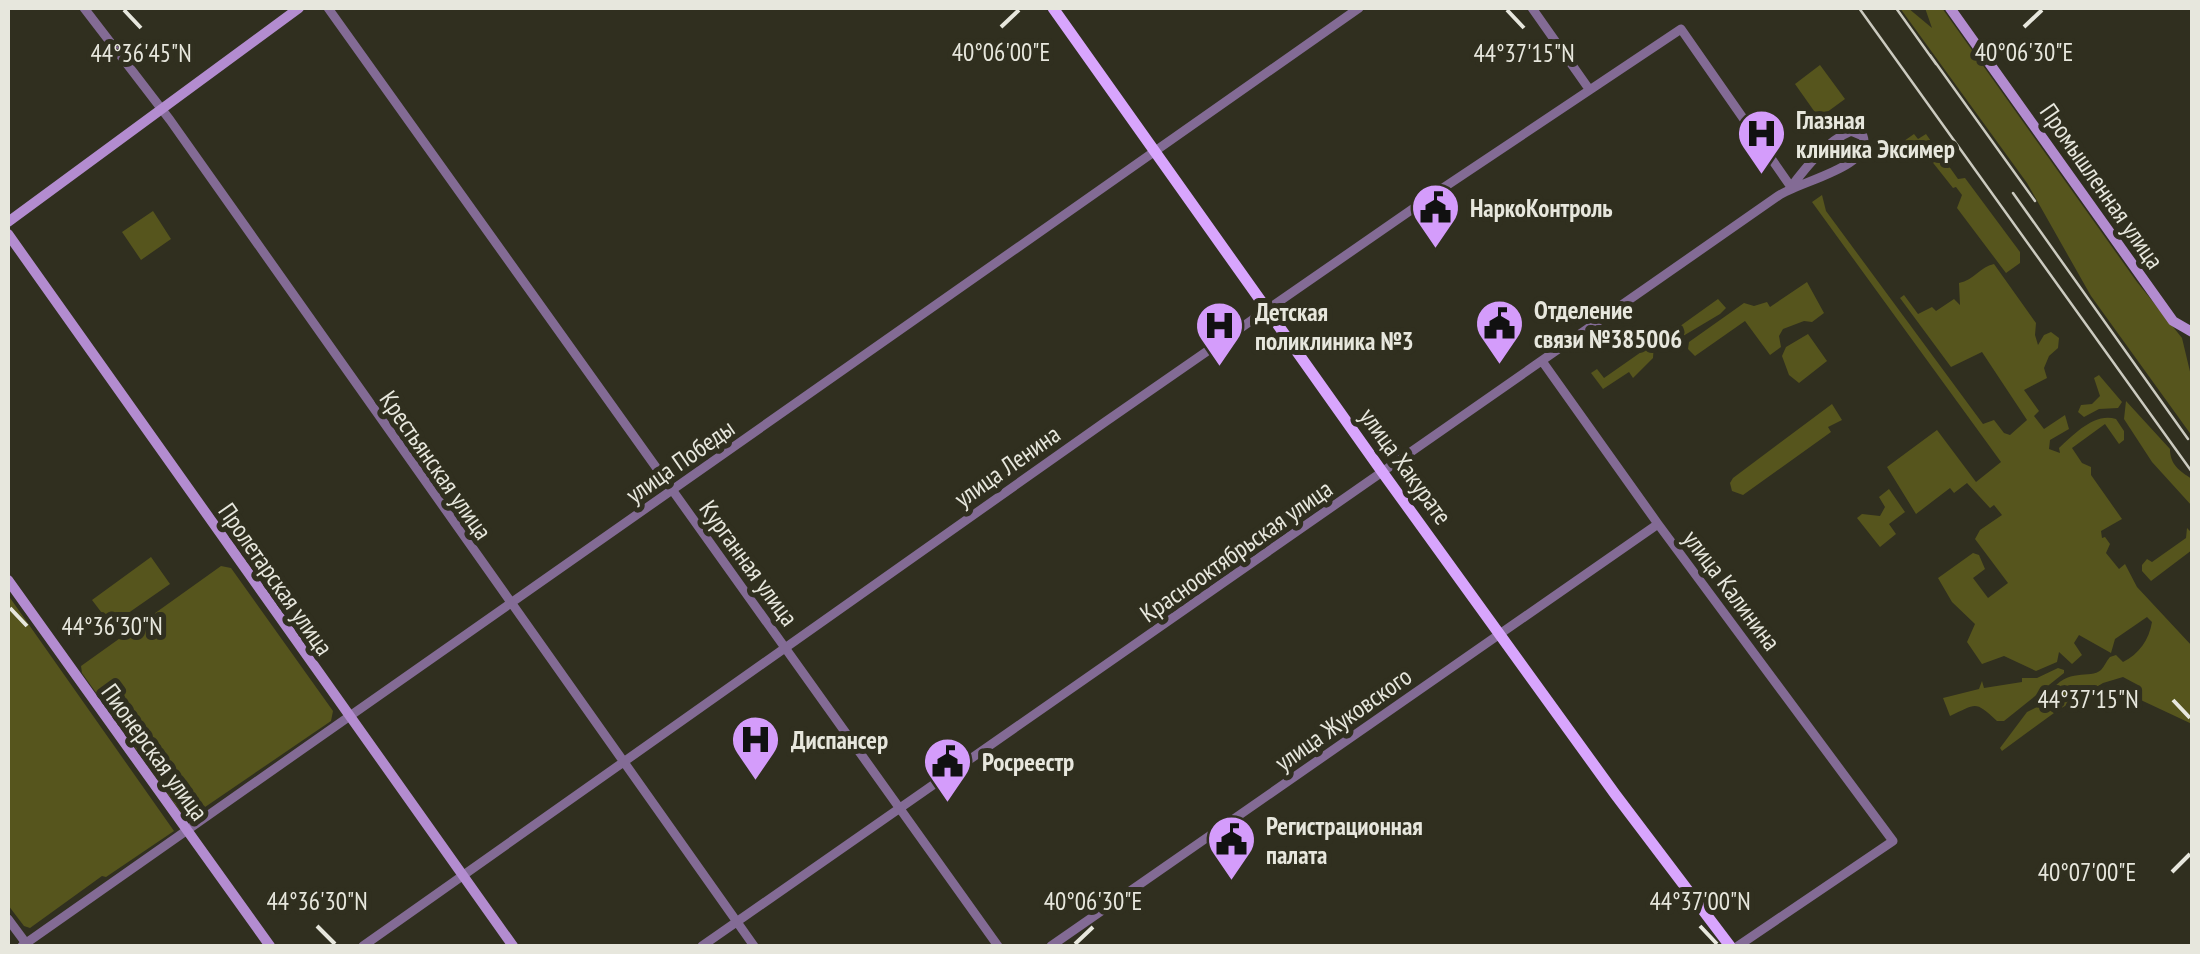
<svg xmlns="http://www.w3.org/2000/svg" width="2200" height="954" viewBox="0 0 2200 954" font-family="'PT Sans Narrow',sans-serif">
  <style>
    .green { fill: #56551d }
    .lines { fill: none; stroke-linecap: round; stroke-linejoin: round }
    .tertiary { stroke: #836b95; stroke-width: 9 }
    .secondary { stroke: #b38cd0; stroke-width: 10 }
    .primary { stroke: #d8a5fd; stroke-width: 11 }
    .rail { stroke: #cbcabf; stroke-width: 2.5 }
    .ticks { fill: none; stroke: #e7e7dd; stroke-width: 4 }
    .labels { text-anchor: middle; stroke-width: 10; stroke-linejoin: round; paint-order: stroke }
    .poi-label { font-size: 25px; font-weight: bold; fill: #e7e7dd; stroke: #302f1f; text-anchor: start }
    .street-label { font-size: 25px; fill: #e7e7dd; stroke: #302f1f }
    .ticks-label { font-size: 25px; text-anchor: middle; fill: #e7e7dd; stroke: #302f1f; stroke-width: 10; stroke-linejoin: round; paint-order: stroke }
  </style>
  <rect width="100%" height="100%" fill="#302f1f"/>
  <path class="green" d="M1900 8H1908L1932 28 1925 8H1942L2137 282 2182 338 2192 380V436L2091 296 2027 183Z
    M1820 65 1845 99 1819 118 1795 84Z
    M1914 134 1918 139 1926 134 1958 179 1965 178 2020 252V263L2006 273 1957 208 1962 195 1956 187 1953 188 1930 159 1929 153 1914 154 1904 141Z
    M1822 195 1826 211 1983 424 1994 420 2004 433 2010 435 2027 420 1982 352 1951 367 1900 298 1904 295 1918 314 1932 307 1936 311 1954 299 1960 305 1959 283C1974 280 1980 267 1994 264L2036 323 2035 335 2038 345 2044 335 2051 332 2059 338 2058 348 2049 356 2044 368 2047 378 2024 390 2039 411 2034 416 2044 429 2065 415 2069 429 2050 440 2049 449 2060 453 2059 448C2074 434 2095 412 2116 419L2124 431V440L2119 444 2105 424 2072 448 2082 463 2091 467V475L2122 519 2101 531 2102 538 2105 537 2110 544 2106 553 2119 569 2125 564 2137 587 2192 646V724L2128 694 2138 685 2123 677 2103 683 2060 709 2050 693C2067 666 2090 680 2101 670 2105 666 2106 661 2110 657L2116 655 2123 662C2139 654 2149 640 2152 622L2147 617 2115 639 2111 653 2079 635 2074 643 2082 655 2072 664 2059 652 2057 662 2036 671 2004 656 1982 664 1967 642 1975 624 1952 602 1938 578 1973 553 1979 555 1985 569 1973 578 1988 598 2008 583 1975 539 1980 530 2002 515 1994 505 1990 508 1967 483 1954 493 1950 488 1916 514 1887 467 1937 430 1976 482 2001 462 1812 202Z
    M153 211 171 239 141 260 122 232Z
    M1807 282 1824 313 1812 322 1804 321 1783 329 1779 336 1781 347 1770 355 1745 321 1695 356 1688 349 1689 342 1744 303 1754 306 1767 302 1770 307Z
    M1718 299 1726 308 1720 314 1673 342 1662 339Z
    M1808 334 1827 361 1799 383 1789 375 1782 356 1786 347Z
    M1654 343 1653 358 1633 378 1629 372 1603 389 1591 373 1597 369 1604 378Z
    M2099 375 2122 402 2118 408 2099 409 2084 417 2078 412 2081 405 2092 404 2100 396 2094 378Z
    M2126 401 2170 449C2170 465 2180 471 2192 479V506L2152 462 2124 419Z
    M1832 404 1842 420 1828 427 1831 432 1743 495 1732 491 1730 483 1733 478Z
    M1889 489 1905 512 1889 524 1896 534 1880 547 1857 518 1862 514 1880 516 1885 507 1879 497Z
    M2187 528 2192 533V550L2151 581 2142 571V565L2147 559 2152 562 2186 538Z
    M151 557 170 584 111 625 92 600Z
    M221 566 231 568 333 711 331 721 189 818 183 815 82 673 81 666Z
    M8 595 174 831 106 877 102 876 30 928 24 926 8 905Z
    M2058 668 2064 670V673L2004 721H1997C1974 700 1977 704 1950 716L1943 698 1979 689 1982 681 1984 688 2022 682V678H2037Z
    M2041 705 2054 713 2002 751 2000 748 2027 712Z"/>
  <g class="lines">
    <path class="tertiary" d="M84 8 170 120 754 946
      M328 8 998 946
      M1532 8 1589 89
      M1542 361 1658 524 1893 841 1738 946
      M8 919 28 946
      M22 946 1359 8
      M363 946 1105 422 1440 190 1681 29 1791 187
      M702 946 1778 196C1799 181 1874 167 1863 136L1851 131C1827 141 1806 167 1791 187
      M1051 946 1658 524"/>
    <path class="secondary" d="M1950 8 2173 321 2192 332
      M8 222 299 8
      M8 234 513 946
      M8 580 270 946"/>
    <path class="primary" d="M1053 8 1383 473 1615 794 1730 946"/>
    <path class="rail" d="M1859 8 2192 472
      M1896 8 1936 64
      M1930 55 2035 201
      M2013 193 2188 439"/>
  </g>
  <path class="ticks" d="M124 10 141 28M1507 10 1524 28M1001 27 1019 10M2024 27 2042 10M10 608 27 626M2173 700 2190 718M2172 872 2190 854M317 926 335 944M1700 926 1717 944M1075 944 1093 927"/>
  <defs>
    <symbol id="hospital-pin" viewBox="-11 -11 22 30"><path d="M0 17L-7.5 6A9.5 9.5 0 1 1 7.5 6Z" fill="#d49cfb" stroke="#302f1f"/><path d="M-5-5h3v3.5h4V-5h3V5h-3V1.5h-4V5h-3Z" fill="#111"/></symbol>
    <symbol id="civic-pin" viewBox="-11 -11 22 30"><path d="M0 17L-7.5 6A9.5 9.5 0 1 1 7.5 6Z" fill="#d49cfb" stroke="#302f1f"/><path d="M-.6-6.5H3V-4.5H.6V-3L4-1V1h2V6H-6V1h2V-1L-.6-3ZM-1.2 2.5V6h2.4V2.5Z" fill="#111"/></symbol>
  </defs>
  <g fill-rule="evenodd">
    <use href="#hospital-pin" x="1734" y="106" width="55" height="75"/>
    <use href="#civic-pin" x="1408" y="180" width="55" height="75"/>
    <use href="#civic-pin" x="1472" y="296" width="55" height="75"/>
    <use href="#hospital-pin" x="1192" y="298" width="55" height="75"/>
    <use href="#hospital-pin" x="728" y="712" width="55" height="75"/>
    <use href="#civic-pin" x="920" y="734" width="55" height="75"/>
    <use href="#civic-pin" x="1204" y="812" width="55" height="75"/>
  </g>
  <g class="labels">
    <g class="poi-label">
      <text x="1796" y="129">Глазная<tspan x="1796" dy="29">клиника Эксимер</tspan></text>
      <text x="1470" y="217">НаркоКонтроль</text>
      <text x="1534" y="319">Отделение<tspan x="1534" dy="29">связи №385006</tspan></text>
      <text x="1255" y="321">Детская<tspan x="1255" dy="29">поликлиника №3</tspan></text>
      <text x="791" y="749">Диспансер</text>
      <text x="982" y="771">Росреестр</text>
      <text x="1266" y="835">Регистрационная<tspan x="1266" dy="29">палата</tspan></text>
    </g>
    <g class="street-label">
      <text transform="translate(2102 186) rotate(55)" y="9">Промышленная улица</text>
      <text transform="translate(680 461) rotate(-35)" y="9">улица Победы</text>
      <text transform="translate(436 465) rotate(55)" y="9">Крестьянская улица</text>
      <text transform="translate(1007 466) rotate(-35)" y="9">улица Ленина</text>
      <text transform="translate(1406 466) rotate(54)" y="9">улица Хакурате</text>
      <text transform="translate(1236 551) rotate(-35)" y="9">Краснооктябрьская улица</text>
      <text transform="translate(749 563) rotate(54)" y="9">Курганная улица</text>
      <text transform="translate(276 579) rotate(55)" y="9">Пролетарская улица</text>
      <text transform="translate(1732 590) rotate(53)" y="9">улица Калинина</text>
      <text transform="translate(1343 719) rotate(-35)" y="9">улица Жуковского</text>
      <text transform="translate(155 752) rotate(54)" y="9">Пионерская улица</text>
    </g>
  </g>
  <g class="ticks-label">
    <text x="1001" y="61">40°06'00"E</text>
    <text x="2024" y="61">40°06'30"E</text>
    <text x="141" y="62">44°36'45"N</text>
    <text x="1524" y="62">44°37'15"N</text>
    <text x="112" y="635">44°36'30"N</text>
    <text x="2088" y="708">44°37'15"N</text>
    <text x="2087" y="881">40°07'00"E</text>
    <text x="317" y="910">44°36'30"N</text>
    <text x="1700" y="910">44°37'00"N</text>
    <text x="1093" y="910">40°06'30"E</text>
  </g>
  <rect width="2200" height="954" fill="none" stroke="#e7e7dd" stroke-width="20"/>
</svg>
